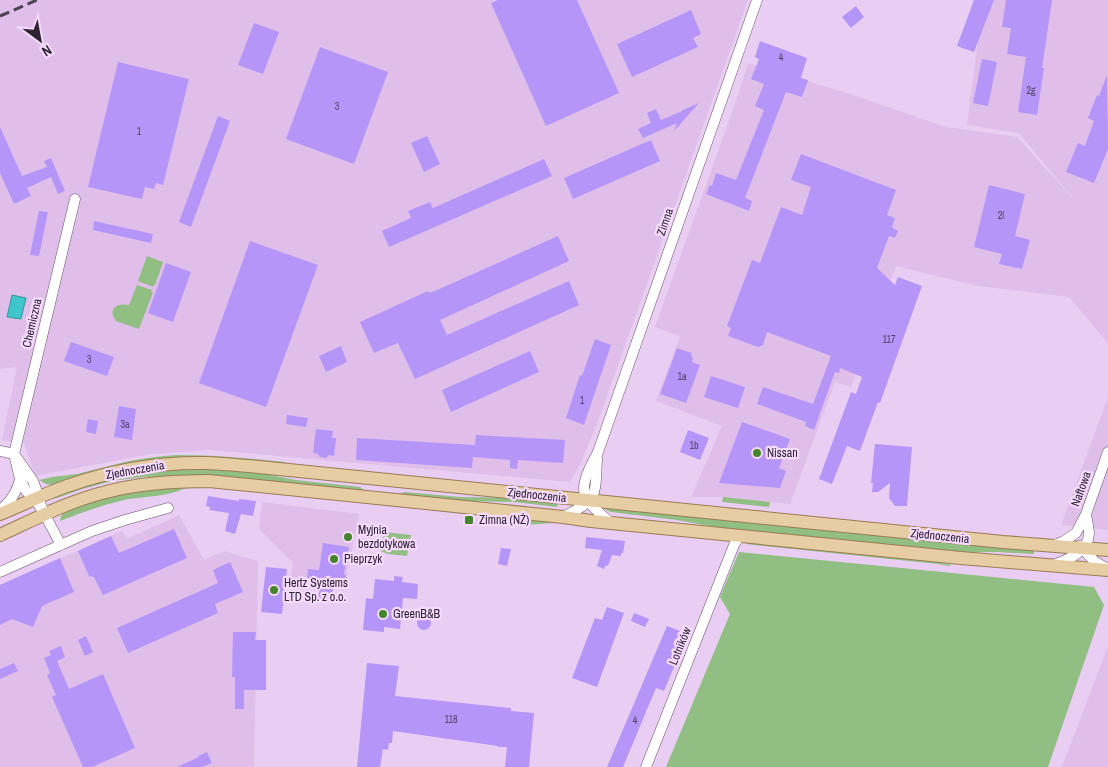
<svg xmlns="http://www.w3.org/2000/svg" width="1108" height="767" viewBox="0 0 1108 767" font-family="'Archivo Narrow',sans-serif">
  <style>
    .built { fill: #dfbfe9 }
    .green { fill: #91be83 }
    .water { fill: #3ec6cb; stroke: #39959d }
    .building { fill: #b695f8 }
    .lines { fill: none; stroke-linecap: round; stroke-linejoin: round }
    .minor-casing { stroke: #664f6d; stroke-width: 11 }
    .major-casing { stroke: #9a7b53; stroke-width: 14 }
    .minor { stroke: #fff; stroke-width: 10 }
    .major { stroke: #e6cda3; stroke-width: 12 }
    .rail { stroke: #4e4153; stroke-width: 3; stroke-dasharray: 10 5; stroke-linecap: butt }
    .poi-dot { fill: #438629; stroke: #f7daff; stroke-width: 2 }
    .labels { text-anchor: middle; stroke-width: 4.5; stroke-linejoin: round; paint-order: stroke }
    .number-label { font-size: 10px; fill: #4f4063 }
    .street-label { font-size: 12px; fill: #2d2331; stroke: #f7daff }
    .poi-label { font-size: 12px; fill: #2d2331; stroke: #f7daff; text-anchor: start }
  </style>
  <rect width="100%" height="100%" fill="#e9cdf2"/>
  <path class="built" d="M0 0H748L601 413 581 463 570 482 211 450 151 454 35 476 24 443 2 440 17 367 0 369Z
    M983 0H1108V343L1069 297 978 286 896 266 851 387 835 382 790 504 723 497H691L722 426 656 401 680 336 655 327 735 104 748 63 847 93 946 127 1017 137 1077 203 1019 133 967 125Z
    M1108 397V530L1061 525Z
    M262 502 359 514 344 590 290 583 293 563 259 529Z
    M179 515 204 560 224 551 258 561 254 767H0V585L122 531 127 539Z
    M1108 646V767H1062Z"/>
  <path class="green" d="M147 256 163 262 155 285H154L153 287 138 281Z
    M137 285 152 290 151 292H153L139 329 116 321C111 315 111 306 120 305 123 304 126 305 129 305Z
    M176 455C213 455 248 458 285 462L283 465 214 458 53 485 46 484 39 480 52 477 77 474 129 461 154 457Z
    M202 468 254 472 296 480 360 487 364 490 363 491 185 476 143 477 112 481 82 489 57 498 51 499 79 486 156 470Z
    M189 486C172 497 144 496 124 500 102 505 81 513 60 521L61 516 64 512 98 499 150 489Z
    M405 492 460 497 518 498 558 503 557 507 514 502 468 501 398 494Z
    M723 497 770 502 769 507 722 502Z
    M606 508 1034 550V554L997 552H949L725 529 677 520 611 512 606 510Z
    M498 516 556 521 553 523C538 524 492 529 481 518Z
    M384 532 411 535 407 556 388 554 381 551Z
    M749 542 920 559 952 565 949 566 938 564 746 544Z
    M739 552 1094 587 1104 605 1048 767H666L730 614 720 597Z"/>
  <path class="water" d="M12 295 26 298 21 319 7 317Z"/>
  <path class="building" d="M498 0H577L619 93 546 126 491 3Z
    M974 0H994L974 52 957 46Z
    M1006 0H1052L1042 68H1044L1037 115 1018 112 1026 57 1007 54 1011 28 1002 27Z
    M856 6 864 17 851 28 842 17Z
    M691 10 701 34 693 38 698 47 632 77 617 44Z
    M254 23 279 32 263 74 238 65Z
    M760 41 807 58 801 78 808 80 802 97 786 92 745 198 752 201 749 211 706 194 710 185 712 186 716 173 736 180 764 110 755 106 764 84 751 79 759 59 755 57Z
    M320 47 388 72 354 164 286 139Z
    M982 59 997 62 988 106 973 103Z
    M118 62 189 79 163 185 156 183 154 189 145 187 142 199 88 187Z
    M1107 75 1108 149 1094 183 1066 172 1078 143 1085 146 1094 121 1088 118 1097 95 1099 96Z
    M699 103 674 131 677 123 643 138 638 129 651 123 647 113 656 109 661 120 680 112 681 113V111Z
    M218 116 230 121 191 227 179 222Z
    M0 127 22 176 47 167 44 161 51 158 65 191 58 194 51 177 27 188 31 196 14 204 0 173Z
    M427 136 440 164 424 172 411 143Z
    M651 140 660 161 573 199 564 178Z
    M801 154 896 190 887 215 895 218 892 227 898 231 895 238 889 236 877 268 895 285 898 277 922 286 880 403 878 402 860 451 847 446 832 484 819 479 851 392 856 394 862 377 840 368 839 373 835 372 814 430 805 426 806 422 757 404 763 387 813 404 831 356 767 332 763 345 758 347 728 336 731 328 727 326 752 260 760 263 781 207 802 215 811 187 791 180Z
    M544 159 552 176 389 247 382 231 411 218 408 211 430 202 433 208Z
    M989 185 1025 194 1015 236 1030 240 1022 269 999 264 1002 254 974 247Z
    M39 211 48 212 39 256 30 255Z
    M94 221 153 234 151 243 93 230Z
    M558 236 569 261 440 320 447 335 569 281 579 305 415 379 398 343 374 353 360 322 428 291 429 293 437 290Z
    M250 241 318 265 266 407 199 383Z
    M166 263 191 272 173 322 148 313Z
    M595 339 611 345 584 425 566 418 580 375 582 376Z
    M71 342 114 357 107 376 64 361Z
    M341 346 347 362 326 372 319 356Z
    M677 348 692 353 691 356 693 358 692 362 700 365 686 403 660 394Z
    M530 351 539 372 451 412 442 390Z
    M711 376 745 387 738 408 704 397Z
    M119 406 136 409 132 440 114 437Z
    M287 415 308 418 306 427 286 424Z
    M88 419 98 421 96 434 86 432Z
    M742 422 790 439 779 468 786 471 780 488 719 483Z
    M316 429 333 431 332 438H336L334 456 329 455 326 458 320 457 318 454 313 453Z
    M688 430 709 438 700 460 680 452Z
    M476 435 565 440 563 463 518 460 517 469 510 468V460L473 457 472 468 356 460 357 438 475 445Z
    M875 444 912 447 907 506H895L889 498 890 483 878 492H872L873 483H871Z
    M208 496 239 501V499L256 501 253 516 241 514 235 534 225 531 229 513 209 510 210 507 206 506Z
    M174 529 187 558 103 595 94 577 89 576 78 551 111 536 119 553Z
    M586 537 625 541 623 553H621V556L612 555 609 564 607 566 606 565 604 569 597 566 602 550 585 548Z
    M323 543 349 547 344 574 346 575 345 585 334 583 331 601 318 599 321 581 307 578 308 569 319 570Z
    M501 548 511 549 507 566 498 564Z
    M60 558 74 592 42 606 33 627 12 619 0 625V585Z
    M230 562 243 592 215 604 218 613 128 653 117 628 218 583 213 570Z
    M266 567 287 569 282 614 261 612Z
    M394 576 403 577 402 582 418 584 417 599 403 598 400 629 384 627V632L363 630 366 598 373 599 375 579 394 581Z
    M607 607 624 613 597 687 572 678 595 618 602 620Z
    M634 613 649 619 645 627 631 621Z
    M417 623a7 7 0 1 1 14 0a7 7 0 1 1-14 0Z
    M667 626 680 631 676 642 683 645 664 691 656 688 623 767H607Z
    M233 632H256L255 640H266V690H244V709H235V677H232Z
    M86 636 93 652 85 656 78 640Z
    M61 646 65 657 57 661 69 689 103 674 135 748 92 767H83L52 697 56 695 47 675 50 673 44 658 51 655 49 651Z
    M14 663 18 671 0 679V669Z
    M367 663 399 666 395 696 511 708V711L534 713 529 767H505L507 747H497L498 746 393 731 392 743H389L388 750 383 749 380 767H357Z
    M207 752 212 763 202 767H177L199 757 198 756Z"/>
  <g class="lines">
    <defs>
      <path id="minor" d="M0 451 14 454 33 481 36 489 38 498 45 515 61 545
        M0 510C11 502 17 492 20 479
        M45 515 35 499 26 491 20 479 14 454 75 199
        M563 517C599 499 595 496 597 458
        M611 523C603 516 584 502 584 489 584 477 592 463 598 452L757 0
        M1052 546 1064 541 1076 533 1086 514 1108 452
        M1080 546 1094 561 1108 569
        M1054 565C1068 559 1088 552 1089 534 1089 528 1087 521 1086 514
        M0 572 92 531 125 520 168 508
        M646 767 734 545 739 536"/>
      <path id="major" d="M0 514C22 505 44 494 67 486 112 470 160 462 207 463 228 464 248 466 269 468L1003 542 1108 550
        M0 535C35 519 69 501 106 492 140 483 174 481 209 481L563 517 591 521 961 558 1108 570"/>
    </defs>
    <use href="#minor" class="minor-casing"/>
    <use href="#major" class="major-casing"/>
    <use href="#minor" class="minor"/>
    <use href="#major" class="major"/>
    <path class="rail" d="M0 16 37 0"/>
  </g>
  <g class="poi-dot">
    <circle cx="757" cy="453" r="5"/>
    <rect x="464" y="515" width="10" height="10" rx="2.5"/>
    <circle cx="348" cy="537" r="5"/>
    <circle cx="334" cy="559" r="5"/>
    <circle cx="274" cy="590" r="5"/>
    <circle cx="383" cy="614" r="5"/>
  </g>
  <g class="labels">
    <g class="number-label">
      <text x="781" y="61">4</text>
      <text x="1031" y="94">2g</text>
      <text x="337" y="110">3</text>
      <text x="139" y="135">1</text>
      <text x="1001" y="219">2l</text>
      <text x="889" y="343">117</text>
      <text x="89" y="363">3</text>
      <text x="682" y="380">1a</text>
      <text x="582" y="404">1</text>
      <text x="125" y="428">3a</text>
      <text x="694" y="449">1b</text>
      <text x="451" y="723">118</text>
      <text x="635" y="724">4</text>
    </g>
    <g class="street-label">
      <text transform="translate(665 222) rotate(-71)" y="4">Zimna</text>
      <text transform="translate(32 323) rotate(-77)" y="4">Chemiczna</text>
      <text transform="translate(135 470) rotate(-10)" y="4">Zjednoczenia</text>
      <text transform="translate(1081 489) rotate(-70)" y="4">Naftowa</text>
      <text transform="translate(537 495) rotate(6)" y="4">Zjednoczenia</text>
      <text transform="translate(940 536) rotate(6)" y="4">Zjednoczenia</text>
      <text transform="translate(680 646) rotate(-68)" y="4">Lotników</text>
    </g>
    <g class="poi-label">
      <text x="767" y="457">Nissan</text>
      <text x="479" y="524">Zimna (NŻ)</text>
      <text x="358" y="534">Myjnia<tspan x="358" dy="14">bezdotykowa</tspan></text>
      <text x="344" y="563">Pieprzyk</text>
      <text x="284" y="587">Hertz Systems<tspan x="284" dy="14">LTD Sp. z o.o.</tspan></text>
      <text x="393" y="618">GreenB&amp;B</text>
    </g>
  </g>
  <g transform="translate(40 40) rotate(148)" stroke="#f7daff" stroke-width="4" paint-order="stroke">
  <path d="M0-4L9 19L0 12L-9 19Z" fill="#2d2331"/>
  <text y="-8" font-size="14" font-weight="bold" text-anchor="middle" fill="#2d2331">N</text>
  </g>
</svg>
